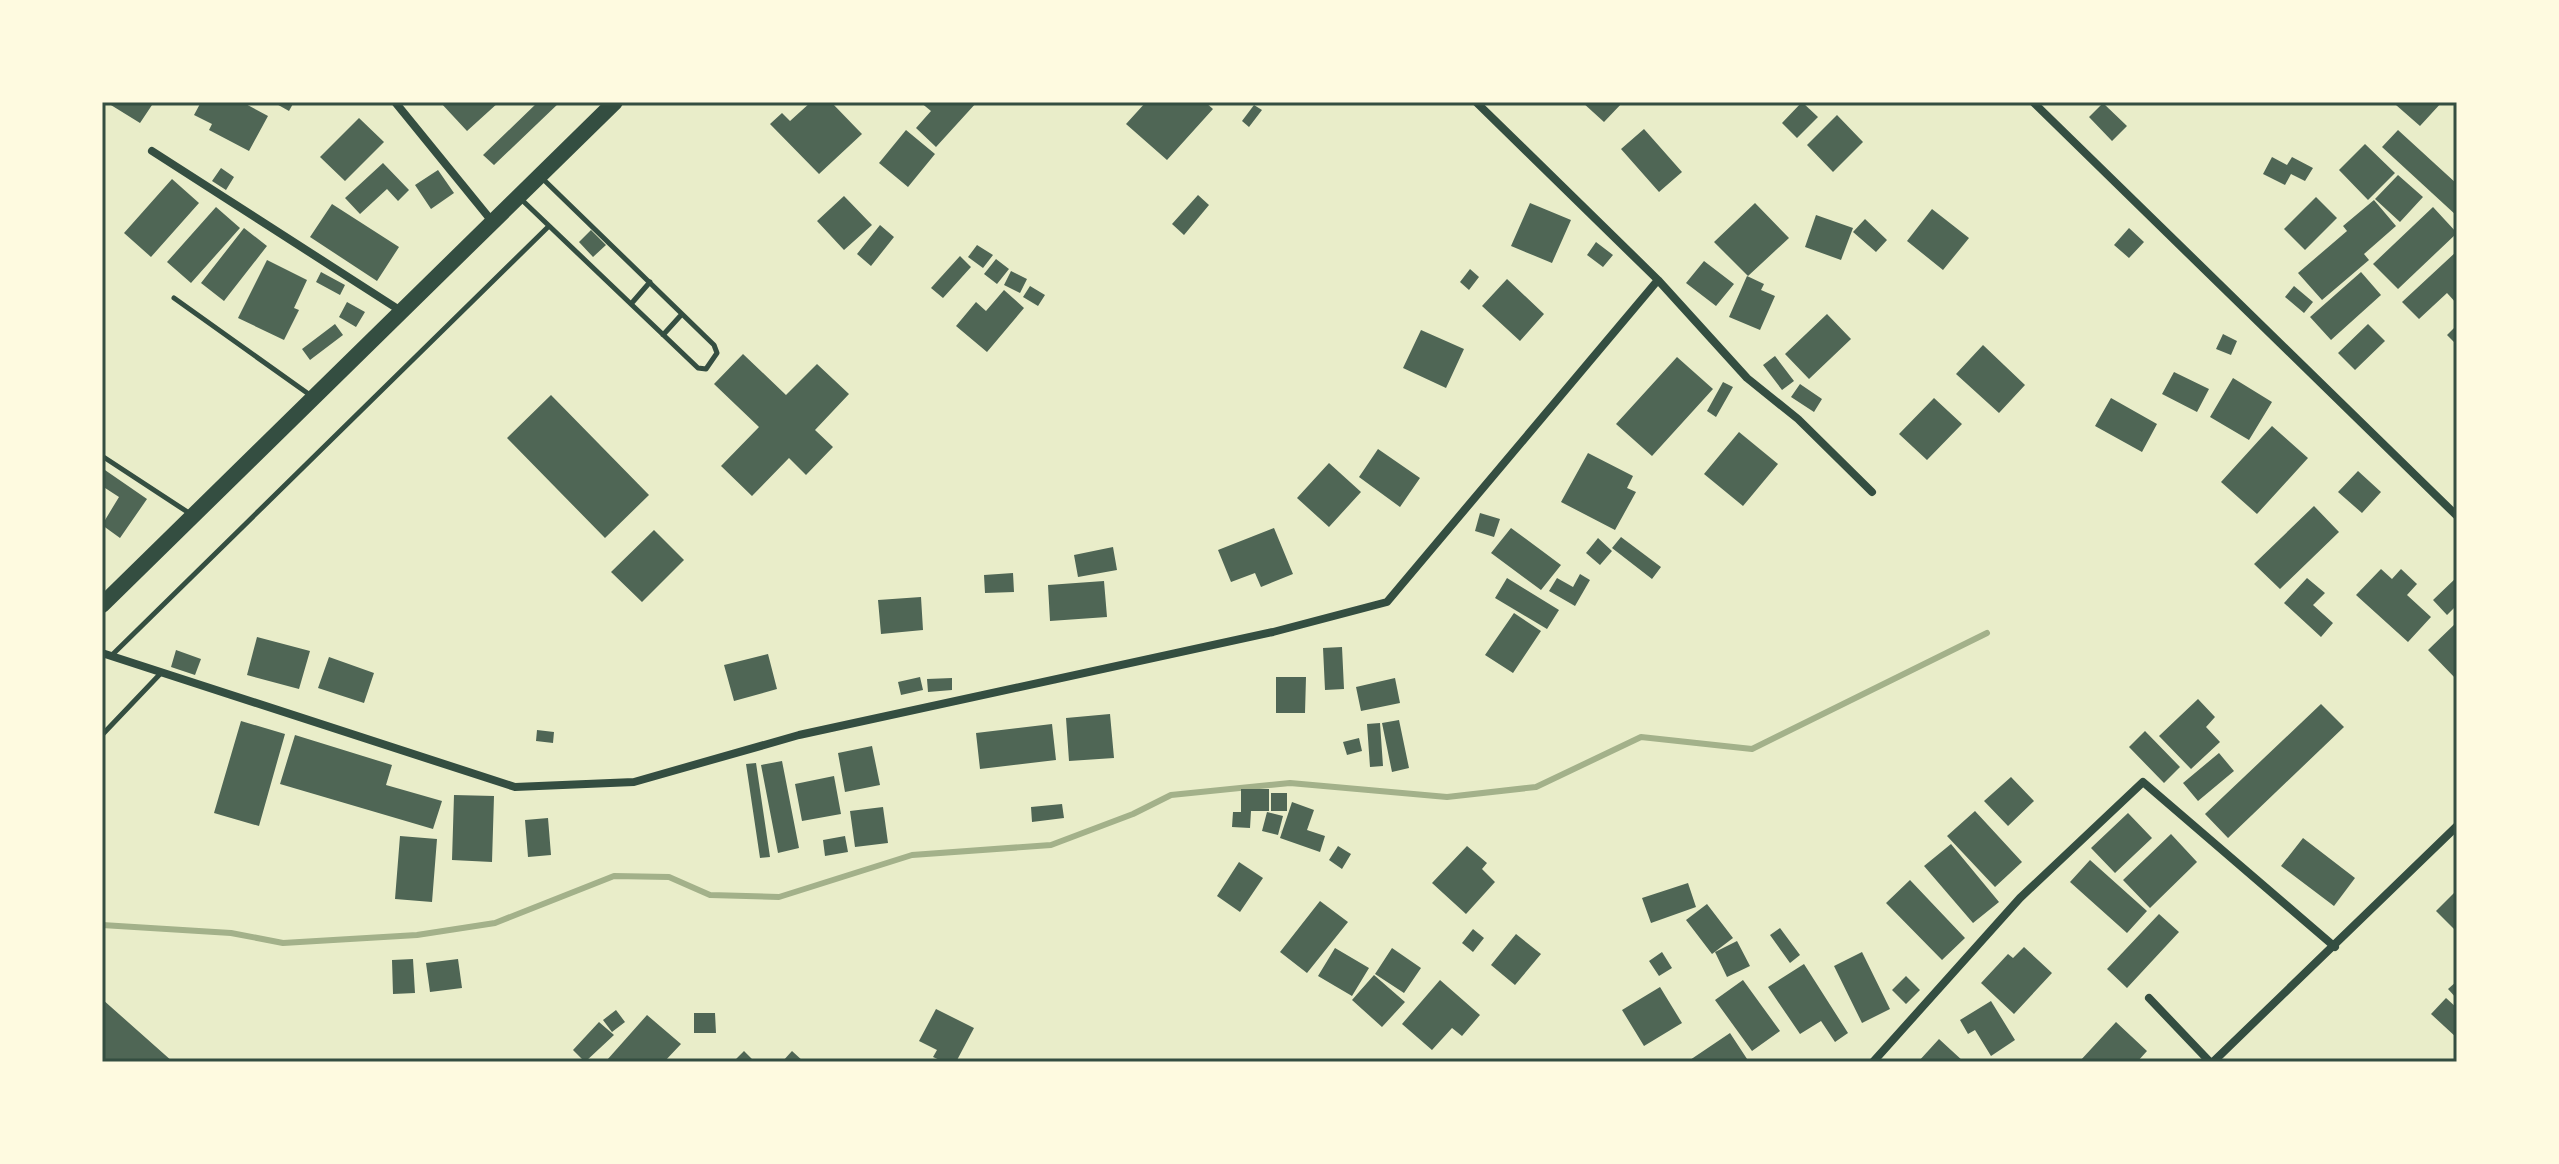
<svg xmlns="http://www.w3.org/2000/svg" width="2559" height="1164" viewBox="0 0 2559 1164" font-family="Arial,sans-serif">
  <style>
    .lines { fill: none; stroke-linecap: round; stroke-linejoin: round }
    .stream { stroke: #a3b18a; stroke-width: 6 }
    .building { fill: #4f6655 }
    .service { stroke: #344e41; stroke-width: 5 }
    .minor { stroke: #344e41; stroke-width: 8 }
    .primary { stroke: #344e41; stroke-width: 16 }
    .neatline { fill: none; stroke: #344e41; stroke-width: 3 }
  </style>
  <rect width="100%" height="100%" fill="#e9edc9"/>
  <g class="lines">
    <path class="stream" d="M102 925 231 933 283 943 417 935 495 923 614 876 669 877 710 895 779 897 912 855 1051 845 1133 814 1171 795 1290 783 1447 797 1536 787 1641 737 1752 749 1987 633"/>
  </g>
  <path class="building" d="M106 102H154L140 123Z
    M201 102H242L268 116 249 151 209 130 212 124 194 115Z
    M273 102H294L289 111Z
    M440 102H499L467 131Z
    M538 102H560L494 165 483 155Z
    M811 102H831L862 134 819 174 770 124 782 113 790 121Z
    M920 102H977L936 147 916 128 931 111Z
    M1146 102H1205L1213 109 1167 160 1126 124Z
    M1582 102H1623L1604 122Z
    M1802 102 1818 117 1797 138 1782 123Z
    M2398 102H2442L2420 126 2396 105Z
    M2103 103 2127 126 2112 141 2089 117Z
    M1254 105 1262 110 1249 127 1242 121Z
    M1837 115 1863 142 1833 172 1807 145Z
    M359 118 384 142 345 181 320 157Z
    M1644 129 1682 172 1659 192 1621 149Z
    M906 130 935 154 908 187 879 163Z
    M2398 130 2457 184V216L2382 147Z
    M2365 144 2395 173 2368 200 2339 170Z
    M2272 157 2287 165 2292 157 2313 168 2305 181 2291 174 2285 185 2263 174Z
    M383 163 409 190 398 201 387 189 360 214 345 198Z
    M221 168 234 177 226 190 212 181Z
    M438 170 454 193 431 209 415 185Z
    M2398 175 2423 197 2400 222 2375 199Z
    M172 179 199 203 151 257 124 233Z
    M1198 195 1209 205 1184 235 1172 224Z
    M844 196 872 225 844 250 817 221Z
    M2316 197 2337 218 2305 250 2284 229Z
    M2374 200 2396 226 2364 254 2369 260 2322 300 2298 273 2347 231 2343 226Z
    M1530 203 1571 220 1552 263 1511 246Z
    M1755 203 1789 238 1748 276 1714 242Z
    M332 204 399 247 377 281 310 237Z
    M216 207 240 228 191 283 167 262Z
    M2433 207 2457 233 2398 289 2373 264Z
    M1932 209 1969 238 1943 270 1907 241Z
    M1816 215 1853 228 1841 260 1805 247Z
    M1865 219 1887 240 1876 252 1853 232Z
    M880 225 894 237 871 266 857 254Z
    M244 228 267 246 224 301 201 283Z
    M2129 228 2144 242 2129 258 2114 245Z
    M591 230 606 245 593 257 579 242Z
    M1596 242 1613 255 1603 267 1587 255Z
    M977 245 993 255 983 268 968 257Z
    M2457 251V304L2447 293 2419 319 2402 302Z
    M960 256 971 267 943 298 931 288Z
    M996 259 1009 269 997 284 984 274Z
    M267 260 307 280 294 308 299 310 284 340 238 318Z
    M1704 261 1734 284 1716 306 1686 283Z
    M1470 269 1479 277 1469 290 1460 282Z
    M1011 271 1027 279 1020 293 1004 285Z
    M321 272 345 285 340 295 316 282Z
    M2361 272 2381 295 2331 340 2310 317Z
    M1747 276 1764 284 1761 290 1775 296 1760 330 1729 317Z
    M1507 279 1544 314 1520 341 1482 306Z
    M1030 286 1045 295 1038 306 1023 297Z
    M2294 286 2313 302 2304 313 2285 297Z
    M1004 290 1024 308 987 352 956 326 976 302 986 311Z
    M347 302 365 312 356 327 339 317Z
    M1827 314 1851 339 1809 379 1785 354Z
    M335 324 343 335 310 360 302 349Z
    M2368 324 2385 341 2355 370 2338 353Z
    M2457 325V345L2447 335Z
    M1421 330 1464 349 1446 388 1403 368Z
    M2223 334 2237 341 2231 355 2216 349Z
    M1983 345 2025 385 1999 413 1956 374Z
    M743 354 786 395 817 364 849 394 815 430 833 447 806 475 789 458 752 496 721 466 759 427 714 384Z
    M1775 356 1794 381 1782 390 1763 365Z
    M1677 357 1713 389 1652 456 1616 424Z
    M2174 372 2209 389 2197 412 2162 394Z
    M2233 378 2272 402 2249 440 2210 417Z
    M1723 382 1733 387 1716 417 1707 411Z
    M1800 384 1822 399 1814 412 1791 397Z
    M551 395 649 495 605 538 507 438Z
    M1934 398 1962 424 1927 460 1899 434Z
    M2111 398 2157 424 2142 452 2095 426Z
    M2272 426 2308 458 2257 514 2221 482Z
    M1739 432 1778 464 1743 506 1704 474Z
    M1378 449 1420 478 1400 507 1359 477Z
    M1588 453 1633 476 1627 488 1636 492 1615 530 1561 502Z
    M1329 463 1361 492 1329 527 1297 498Z
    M102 468 147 499 120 538 102 525 119 497 102 486Z
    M2358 471 2381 492 2362 513 2338 492Z
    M2314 506 2339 532 2280 589 2254 564Z
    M1480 513 1500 519 1494 537 1475 531Z
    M1274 528 1293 574 1261 587 1255 573 1231 582 1218 550Z
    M1511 528 1561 565 1541 590 1491 553Z
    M654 530 684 560 642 602 611 572Z
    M1621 537 1661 567 1652 579 1612 548Z
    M1598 538 1612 551 1600 565 1586 553Z
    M1113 547 1117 570 1078 577 1074 555Z
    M2381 569 2392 579 2401 569 2417 584 2407 595 2431 617 2408 642 2356 595Z
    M1013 573 1014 592 985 593 984 575Z
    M1580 574 1590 580 1575 606 1549 591 1557 578 1573 587Z
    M2457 577V605L2447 615 2433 600Z
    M1507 578 1559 610 1547 629 1495 598Z
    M2307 578 2325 593 2313 605 2333 623 2321 637 2284 603Z
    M1104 581 1107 617 1050 621 1048 585Z
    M921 597 923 630 881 634 878 600Z
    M1514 613 1541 631 1513 673 1485 655Z
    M2457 622V680L2428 650Z
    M257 637 310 651 299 689 247 675Z
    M1342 647 1344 689 1325 690 1323 648Z
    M176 650 201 659 195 675 171 667Z
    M768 654 777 689 734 701 724 665Z
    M329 657 374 673 364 703 318 688Z
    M920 677 923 690 901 695 898 682Z
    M1276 677H1306L1305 713H1276Z
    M952 678V690L928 692 927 679Z
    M1395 678 1400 703 1361 711 1356 687Z
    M2198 699 2215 717 2206 727 2220 742 2191 769 2159 736Z
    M2321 704 2344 727 2228 838 2205 814Z
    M1110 714 1114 758 1069 761 1066 718Z
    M1399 720 1409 768 1392 772 1382 723Z
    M241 721 285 734 259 826 214 813Z
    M1380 723 1383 766 1370 767 1367 724Z
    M1052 724 1056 760 980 769 976 733Z
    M537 730 554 732 553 743 536 741Z
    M2145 731 2180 767 2164 783 2129 747Z
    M295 735 392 765 386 785 442 801 433 829 280 784Z
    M1359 738 1362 751 1347 755 1343 742Z
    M872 746 880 785 845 792 838 753Z
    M2219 753 2234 771 2198 801 2183 783Z
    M782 761 799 848 778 853 761 765Z
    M756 763 770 857 760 858 746 764Z
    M834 776 841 814 802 821 795 784Z
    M2011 777 2034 801 2008 826 1984 801Z
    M1241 789H1269V811H1251L1250 828 1232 827 1233 812H1241Z
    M1271 793H1287V811H1271Z
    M454 795 494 796 492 862 452 860Z
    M1292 802 1314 810 1307 830 1325 836 1320 852 1280 838Z
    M1062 804 1064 818 1032 822 1031 807Z
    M883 807 888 843 855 847 850 811Z
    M1975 811 2022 862 1995 887 1947 836Z
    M1267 812 1283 816 1278 835 1262 831Z
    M2128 813 2152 838 2115 873 2091 848Z
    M548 818 551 855 528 857 525 820Z
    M2171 834 2197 862 2150 908 2123 880Z
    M400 836 437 839 432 902 395 899Z
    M845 836 848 852 825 856 823 840Z
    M2303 838 2355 878 2334 906 2281 866Z
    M1951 844 1999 902 1973 923 1924 866Z
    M1338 846 1351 854 1342 869 1329 860Z
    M1467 846 1487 863 1482 869 1495 882 1466 914 1432 883Z
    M2090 860 2147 911 2127 933 2070 882Z
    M1239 862 1263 878 1240 912 1217 896Z
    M1910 880 1965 938 1942 960 1886 903Z
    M1688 883 1696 907 1651 923 1642 898Z
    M2457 890V932L2436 911Z
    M1320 901 1348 922 1307 973 1280 952Z
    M1707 904 1733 938 1712 954 1686 920Z
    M2159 914 2179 932 2127 988 2107 969Z
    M1780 928 1800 955 1790 963 1770 935Z
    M1473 929 1484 938 1473 952 1462 943Z
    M1516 934 1541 954 1515 985 1491 965Z
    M1737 941 1750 966 1727 977 1715 952Z
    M2024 947 2052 973 2014 1014 1981 983 2008 954 2013 958Z
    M1335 948 1369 968 1352 996 1318 976Z
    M1392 948 1421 968 1404 993 1375 974Z
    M1662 952 1672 968 1659 976 1649 961Z
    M1862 952 1890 1009 1862 1023 1834 966Z
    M413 959 415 993 393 994 392 960Z
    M458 959 462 988 430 992 426 963Z
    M1804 964 1848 1033 1835 1042 1821 1021 1800 1034 1768 987Z
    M1374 975 1405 1002 1382 1027 1352 1000Z
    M1906 976 1920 990 1906 1004 1892 990Z
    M1440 980 1480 1015 1462 1036 1452 1028 1432 1050 1402 1024Z
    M1743 980 1780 1031 1752 1051 1715 1000Z
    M2457 981V999L2448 989Z
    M1660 987 1682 1023 1644 1046 1622 1010Z
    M2446 998 2457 1008V1038L2431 1014Z
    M102 999 173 1062H102Z
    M1991 1001 2015 1040 1991 1056 1975 1030 1968 1034 1960 1020Z
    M936 1009 974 1028 956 1062H944L933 1057 937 1050 919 1041Z
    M616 1010 625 1022 612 1032 603 1020Z
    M694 1013H715L716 1033H694Z
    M647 1015 681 1044 664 1062H609L607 1060Z
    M599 1022 614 1035 585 1062 573 1050Z
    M2116 1022 2147 1051 2137 1062H2079Z
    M1730 1033 1749 1062H1687Z
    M1939 1039 1964 1062H1918Z
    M744 1051 755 1062H733Z
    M792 1051 804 1062H782Z"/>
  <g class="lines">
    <path class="service" d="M522 200 698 368 706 369 717 353 714 345 543 179
      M174 298 310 395
      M631 304 650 282
      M663 335 682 314
      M102 456 189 513
      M111 656 549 226
      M102 735 162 672"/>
    <path class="minor" d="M395 102 491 220
      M1476 102 1658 280 1747 378 1798 419 1872 492
      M2033 102 2457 516
      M152 151 401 311
      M102 653 515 787 634 782 799 735 1273 632 1387 602 1658 280
      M2149 998 2210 1062
      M1873 1062 2020 898 2143 782 2335 947
      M2213 1062 2457 826"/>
    <path class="primary" d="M102 605 615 102"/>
  </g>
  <rect width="2559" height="1164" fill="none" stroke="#fefae0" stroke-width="208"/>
  <rect x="104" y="104" width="2351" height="956" class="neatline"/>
</svg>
